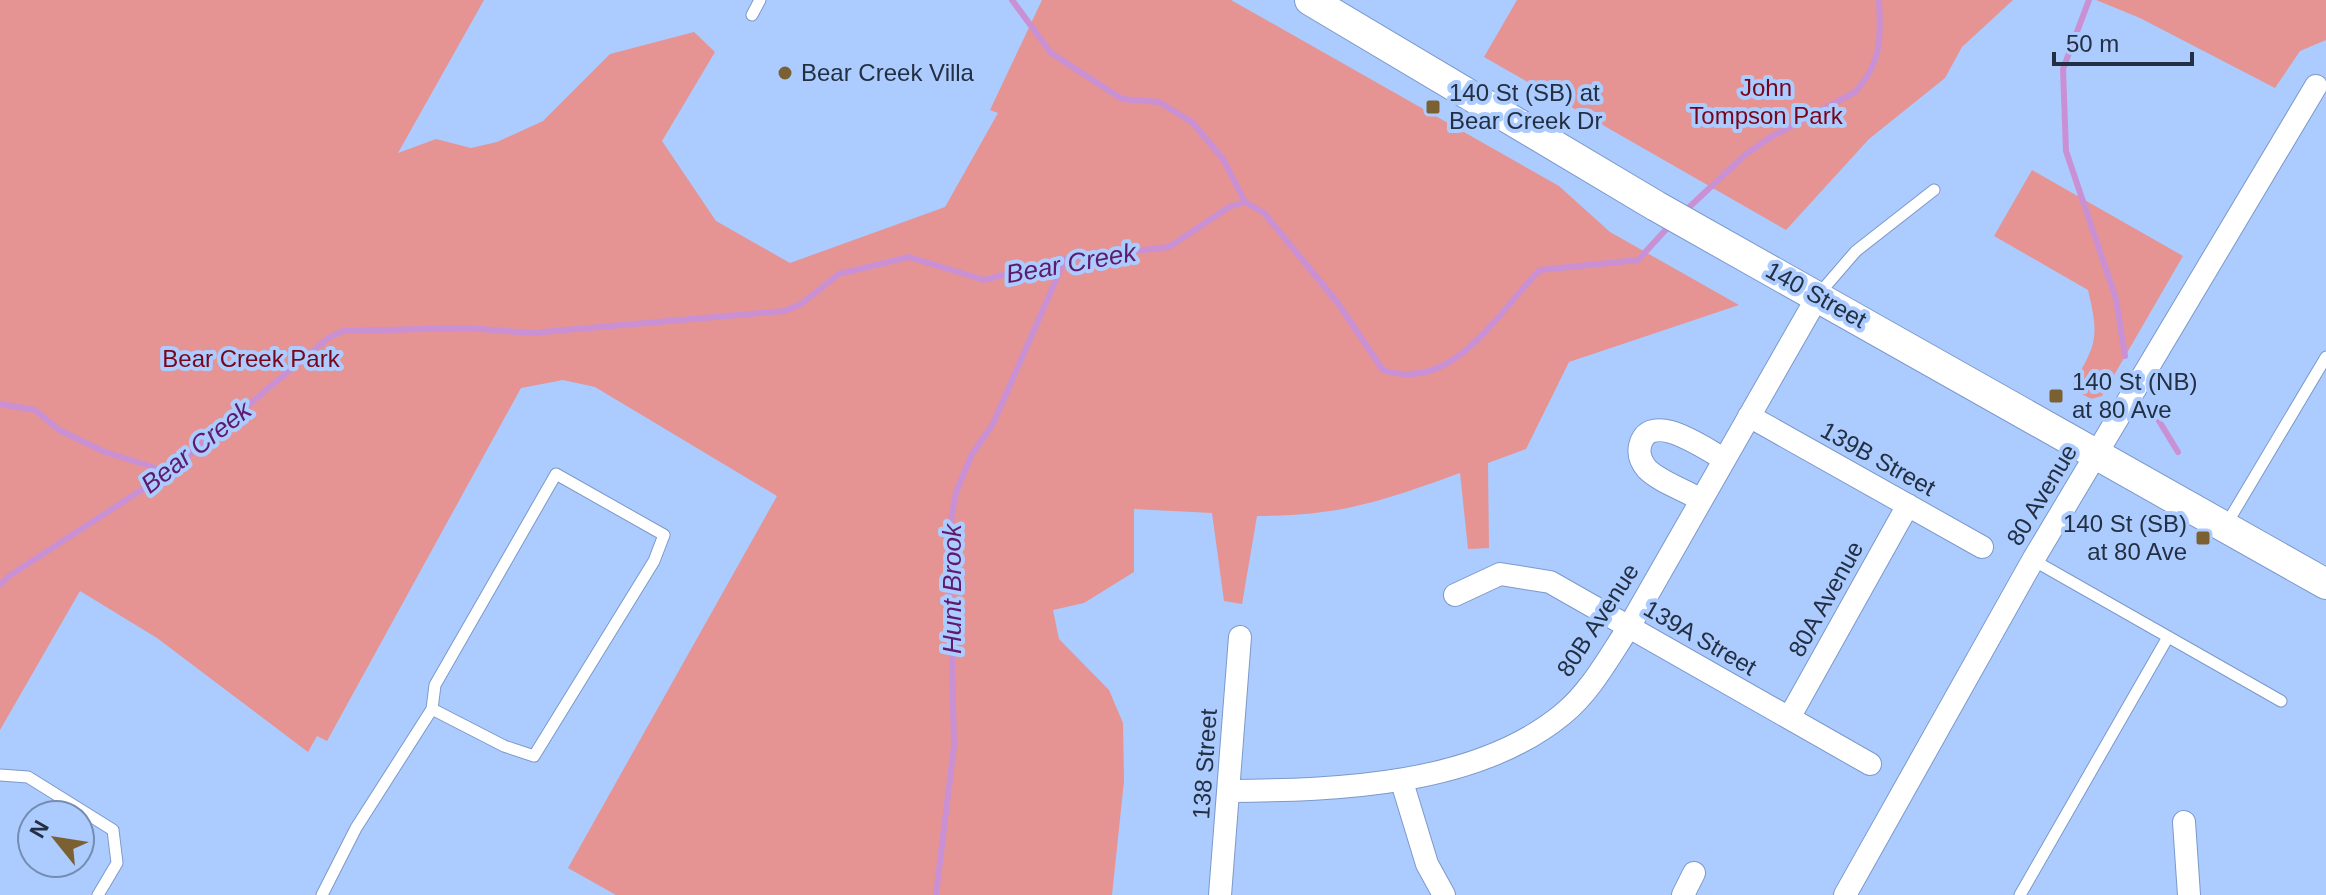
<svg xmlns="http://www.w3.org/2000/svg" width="2326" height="895" viewBox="0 0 2326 895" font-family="Arial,sans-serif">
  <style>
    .green { fill: #e59493 }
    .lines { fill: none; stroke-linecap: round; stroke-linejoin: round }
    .stream { stroke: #c991d4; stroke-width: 6 }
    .lane-casing { stroke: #7c99ca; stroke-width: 13 }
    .street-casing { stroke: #7c99ca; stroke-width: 24 }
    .secondary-casing { stroke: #7c99ca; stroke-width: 32 }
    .lane { stroke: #fff; stroke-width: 11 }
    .street { stroke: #fff; stroke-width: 22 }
    .secondary { stroke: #fff; stroke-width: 30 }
    .poi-dot { fill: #7b6132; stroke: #accbfe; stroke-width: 3 }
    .labels { text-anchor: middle; stroke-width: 8; stroke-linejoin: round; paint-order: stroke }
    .poi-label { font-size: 24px; fill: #232f43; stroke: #accbfe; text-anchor: start }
    .park-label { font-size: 24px; fill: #78061b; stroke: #accbfe }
    .street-label { font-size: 24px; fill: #232f43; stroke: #accbfe }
    .water-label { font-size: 26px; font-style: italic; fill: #5f1b6b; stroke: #accbfe }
  </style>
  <rect width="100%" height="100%" fill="#accbfe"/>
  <path class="green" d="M0 0H484L398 153 436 139 471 148 497 142 543 121 610 54 694 32 715 52 662 141 716 221 790 263 945 207 998 113 990 110 1042 0H1231L1559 186 1610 232 1739 305 1569 362 1526 449 1488 463 1489 548 1468 549 1460 473C1382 501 1341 516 1257 516L1242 604 1224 601 1212 513 1134 509V572L1084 603 1053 610 1059 639 1109 690 1123 723 1124 781 1112 895H616L568 868 777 496 595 387 563 380 521 388 327 741 317 736 308 752 157 638 80 591 0 730Z
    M1517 0H2013L1962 47 1945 78 1869 139 1786 230 1484 57Z
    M2096 0H2326V40L2300 51 2275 88 2140 18Z
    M2032 170 2183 256 2102 396 2091 399 2071 388C2096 344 2100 340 2088 290L1994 236Z"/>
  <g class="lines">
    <path class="stream" d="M1012 0 1051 53 1122 99 1159 102 1192 122 1223 159 1245 202
      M2089 0 2063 69 2066 151 2116 299 2125 356
      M1685 211 1746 154 1771 137 1855 92C1882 63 1881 37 1879 0
      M0 404 35 410 59 430 105 452 169 472
      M2153 411 2178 452
      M0 585 9 576 169 472 328 338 343 331 467 328 531 333 784 311 801 304 839 274 909 257 984 280 1065 259 1169 247 1229 207 1245 202 1264 213 1337 302 1383 370C1454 394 1498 311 1540 270L1638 260 1671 224
      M936 895 954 745 949 533 956 492 972 454 993 424 1065 259"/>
    <defs>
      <path id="lane" d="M752 15 760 0
        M1818 295 1856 251 1934 190
        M2226 525 2326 357
        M2033 560 2281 701
        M0 775 28 777 113 830 117 863 98 895
        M322 895 356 828 432 709 435 685 556 474 664 535 654 561 534 756 504 746 432 709
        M2020 895 2168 637"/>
      <path id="street" d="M1749 416 1982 547
        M1701 500C1685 490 1660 482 1647 469 1641 462 1638 455 1640 446 1649 408 1705 449 1724 459
        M1455 595 1500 574 1550 582 1870 764
        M1789 718 1908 505
        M1402 782 1427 864 1444 895
        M1230 791C1337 790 1476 786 1563 714 1591 691 1609 657 1629 627L1818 296
        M2184 822 2189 895
        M1220 895 1240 637
        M1683 895 1694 873
        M1845 895 2033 560 2316 86"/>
      <path id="secondary" d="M1310 0 1656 206 2326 584"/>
    </defs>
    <use href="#lane" class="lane-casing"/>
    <use href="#street" class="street-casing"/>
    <use href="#secondary" class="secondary-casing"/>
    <use href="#lane" class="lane"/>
    <use href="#street" class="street"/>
    <use href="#secondary" class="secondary"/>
  </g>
  <g class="poi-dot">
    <circle cx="785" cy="73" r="8"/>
    <rect x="1425" y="99" width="16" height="16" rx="4"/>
    <rect x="2048" y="388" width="16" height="16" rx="4"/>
    <rect x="2195" y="530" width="16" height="16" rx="4"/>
  </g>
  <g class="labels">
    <g class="poi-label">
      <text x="801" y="81">Bear Creek Villa</text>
      <text x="1449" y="101">140 St (SB) at<tspan x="1449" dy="28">Bear Creek Dr</tspan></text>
      <text x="2072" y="390">140 St (NB)<tspan x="2072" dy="28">at 80 Ave</tspan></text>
      <text x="2187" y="532" text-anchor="end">140 St (SB)<tspan x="2187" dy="28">at 80 Ave</tspan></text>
    </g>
    <g class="park-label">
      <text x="1766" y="96">John<tspan x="1766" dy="28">Tompson Park</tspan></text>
      <text x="251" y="367">Bear Creek Park</text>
    </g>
    <g class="street-label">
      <text transform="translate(1816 295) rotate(29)" y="8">140 Street</text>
      <text transform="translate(1878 459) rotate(29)" y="8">139B Street</text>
      <text transform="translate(2042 495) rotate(-59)" y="8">80 Avenue</text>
      <text transform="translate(1826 599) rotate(-61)" y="8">80A Avenue</text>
      <text transform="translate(1598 620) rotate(-57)" y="8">80B Avenue</text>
      <text transform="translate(1700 638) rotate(30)" y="8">139A Street</text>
      <text transform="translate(1205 764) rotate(-86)" y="8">138 Street</text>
    </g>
    <g class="water-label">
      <text transform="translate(1071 263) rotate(-10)" y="9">Bear Creek</text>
      <text transform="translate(196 447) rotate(-38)" y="9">Bear Creek</text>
      <text transform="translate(952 589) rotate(-90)" y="9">Hunt Brook</text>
    </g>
  </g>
  <g transform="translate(56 839) rotate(300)"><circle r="38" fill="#accbfe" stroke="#758db3" stroke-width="2"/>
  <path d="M0-6L14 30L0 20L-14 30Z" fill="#7b6132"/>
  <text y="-12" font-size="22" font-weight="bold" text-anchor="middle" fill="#232f43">N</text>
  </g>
  <path d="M2054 52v12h138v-12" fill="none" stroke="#232f43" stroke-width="4"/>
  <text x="2066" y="52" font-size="24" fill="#232f43" stroke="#accbfe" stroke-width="6" paint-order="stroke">50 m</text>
</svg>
